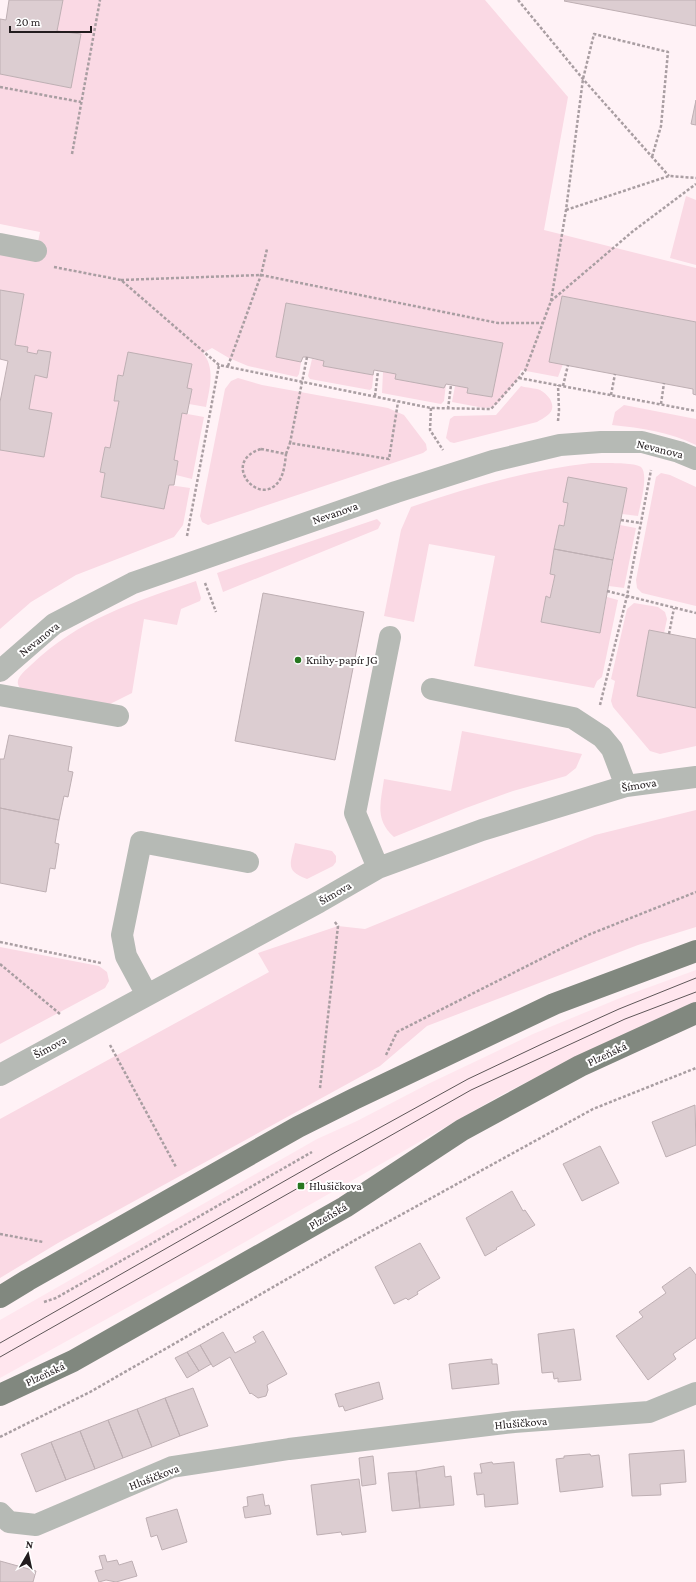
<svg xmlns="http://www.w3.org/2000/svg" width="696" height="1582" viewBox="0 0 696 1582" font-family="'Crimson Pro',serif">
  <style>
    .built { fill: #ffe6ee }
    .green { fill: #fad9e4 }
    .building { fill: #dccdd1; stroke: #beafb3 }
    .lines { fill: none; stroke-linecap: round; stroke-linejoin: round }
    .path { stroke: #a99ea2; stroke-width: 2.5; stroke-dasharray: 3 2; stroke-linecap: butt }
    .minor { stroke: #b6bab5; stroke-width: 22 }
    .major { stroke: #81887f; stroke-width: 22 }
    .tram { stroke: #5e5658; stroke-width: 1 }
    .poi-dot { fill: #277720; stroke: #fff; stroke-width: 1.5 }
    .labels { text-anchor: middle; stroke-width: 4; stroke-linejoin: round; paint-order: stroke }
    .street-label { font-size: 12px; fill: #221c1e; stroke: #fff }
    .poi-label { font-size: 12px; fill: #221c1e; stroke: #fff; text-anchor: start }
  </style>
  <rect width="100%" height="100%" fill="#fff2f6"/>
  <path class="built" d="M696 970V1003L600 1045 503 1094 217 1258 0 1378V1320L317 1139 357 1121 430 1083 533 1034 625 996Z"/>
  <path class="green" d="M63 0H485L568 97 544 230 696 268V322L562 296 549 361 563 364 558 377 521 370 517 380 499 402 492 407 484 408 452 402 455 386 468 388 467 393 492 397 502 343 287 303 276 357H302L299 374 297 377 248 366 229 358 212 348 203 353C216 369 209 390 206 407L189 404 192 389 119 375 114 400 119 401 110 448 105 447 100 472 105 473 101 497 164 509 169 485 190 488 183 525 174 537 76 575 31 602 0 629V450L44 457 52 413 29 409 35 375 47 377 51 352 39 350 37 354 27 352V347L15 345 24 294 0 290V254L35 257 40 232 0 224V74L71 88 81 35 57 31Z
    M686 196 696 200V265L670 258Z
    M312 359 324 361V366L372 375 374 370 372 388 370 390 310 379 308 376Z
    M383 372 396 374V379L444 388 446 384 444 401 441 404 382 393Z
    M238 378 262 385 388 408 404 415 426 444 427 450 423 453 208 525 202 522 200 516 225 389 231 381Z
    M521 386C527 388 535 388 540 390 544 392 547 395 550 399 557 412 547 416 537 422L454 443 450 442 446 438 450 419 454 416 496 415Z
    M624 405 696 419V445C669 432 642 428 612 425L615 412Z
    M182 413 204 417 192 479 176 475 178 461 174 460Z
    M591 463C600 463 636 462 641 467 649 474 640 506 638 516L622 514 627 488 564 502 568 503 564 526 559 525 550 574 555 575 550 598 546 597 541 621 600 633 607 597 618 600 602 677 597 681 594 688 474 666 495 556 429 544 414 622 384 616 401 530 411 507C470 487 529 470 591 463Z
    M661 473 670 475 696 487V606L642 593 637 588 636 580 656 477Z
    M377 519 381 523 378 529 223 592 217 573Z
    M620 525 636 528 624 588 609 586Z
    M196 581 201 598 200 601 181 609 177 625 144 619 132 693 108 705 21 689C12 680 24 672 31 665 79 619 134 602 196 581Z
    M634 603 658 607 665 612 667 619 664 633 649 630 637 696 696 708V746L660 754 650 751 613 707 611 701 615 681 611 679 627 609Z
    M462 731 582 754 576 768 566 776 513 791 466 808 394 837C374 819 381 802 384 779L451 791Z
    M696 810V927L638 945 427 1026 380 1066 58 1243 0 1278V1119L269 972 258 953 338 926 365 929 595 835Z
    M295 843 332 851 336 856V862L333 866 307 879C284 871 291 863 295 843Z
    M0 947 99 966 107 972 109 981 105 988 0 1044Z"/>
  <path class="building" d="M9 0H63L57 31 81 34 71 88 0 74V19L6 20Z
    M565 0H696V26L564 1Z
    M696 100V125L691 124Z
    M0 290 24 294 15 345 28 347 27 352 37 354 38 350 51 352 47 378 35 375 29 409 52 413 44 457 0 450V402L8 361 0 359Z
    M562 296 696 322V395L693 394V389L549 362Z
    M286 303 503 343 492 397 467 393 468 388 446 384 444 388 395 379 396 374 374 370 373 375 323 366 324 361 307 357H303L301 362 276 357Z
    M128 352 192 364 187 388 192 389 187 414 182 413 174 460 178 461 174 485H169L164 509 101 497 105 473 100 472 105 447 110 448 119 401H114L118 375 123 376Z
    M568 477 627 488 613 560 554 549 559 525 564 526 568 503 563 502Z
    M554 549 613 560 600 633 541 622 546 596 550 598 555 575 550 574Z
    M263 593 364 612 335 760 235 741Z
    M649 630 696 639V708L637 696Z
    M9 735 72 747 68 771 73 772 68 797 64 796 59 820 0 808V759H4Z
    M0 808 59 820 55 843 59 844 55 869 50 868 46 892 0 883Z
    M695 1105 696 1145 666 1157 652 1122Z
    M600 1146 619 1183 582 1201 563 1164Z
    M512 1191 523 1211 525 1210 535 1225 496 1248 497 1249 485 1256 466 1218Z
    M420 1243 440 1278 417 1292 418 1294 408 1300 406 1298 394 1304 375 1267Z
    M690 1267 696 1275V1338L673 1354 676 1359 648 1380 616 1336 643 1317 639 1312 666 1293 662 1287Z
    M574 1329 581 1380 558 1382V1378L554 1379 553 1372 542 1373 538 1334Z
    M263 1331 287 1374 267 1385 268 1390 266 1396 258 1398 251 1393 250 1394 230 1357 213 1367 200 1345 223 1332 235 1353 256 1342 253 1337Z
    M200 1345 211 1364 199 1371 187 1352Z
    M187 1352 199 1371 187 1378 175 1358Z
    M492 1359V1364H497L499 1384 452 1389 449 1364Z
    M379 1382 383 1399 345 1411 343 1406 339 1407 335 1394Z
    M193 1388 208 1426 180 1436 165 1398Z
    M165 1398 180 1436 152 1447 137 1409Z
    M137 1409 152 1447 123 1458 108 1420Z
    M108 1420 123 1458 95 1469 80 1431Z
    M80 1431 95 1469 66 1480 51 1442Z
    M51 1442 66 1480 36 1492 21 1454Z
    M684 1450 686 1482 660 1484 661 1495 632 1496 629 1454Z
    M590 1454 591 1456 599 1455 603 1487 560 1492 556 1459 564 1458V1456Z
    M373 1456 376 1484 362 1486 359 1458Z
    M492 1462 493 1464 514 1462 518 1504 485 1507 484 1494 477 1495 474 1473H482L480 1464Z
    M444 1466 445 1477 451 1476 454 1505 420 1508 416 1471Z
    M416 1471 420 1508 392 1511 388 1473Z
    M359 1479 366 1532 342 1535 341 1532 317 1535 311 1485Z
    M263 1494 265 1506 269 1505 271 1514 245 1518 243 1507 248 1506 247 1497Z
    M177 1509 187 1542 162 1550 157 1535 151 1537 146 1518Z
    M105 1555 107 1562 117 1560 119 1565 132 1561 137 1576 116 1582 106 1580 99 1582 95 1571 103 1569 99 1556Z
    M0 1561 36 1571 33 1582H0Z"/>
  <g class="lines">
    <path class="path" d="M518 0 583 79 669 176
      M0 87 81 102
      M72 154 100 0
      M566 210 669 176 696 178
      M54 267 121 280 219 365 431 408 491 409 525 371 551 301 566 210 583 79 594 34 668 52 661 126 652 157
      M121 280 261 275 498 323H542
      M551 301 632 232 696 184
      M307 357 290 443 389 459 398 402
      M228 366 261 275 267 249
      M519 378 696 411
      M563 386 568 365
      M611 395 615 374
      M375 396 378 371
      M661 404 664 383
      M431 408 430 430 443 450
      M448 409 451 385
      M558 421 559 410 558 385
      M261 449 286 454C285 463 284 474 279 481 260 509 219 462 261 449Z
      M286 454 290 443
      M621 520 641 523
      M187 536 219 365
      M205 583 216 612
      M607 591 696 613
      M669 634 674 608
      M600 705 627 596 651 470
      M0 942 101 963
      M0 964 60 1014
      M110 1045 176 1167
      M386 1055 397 1032 588 935 696 892
      M320 1088 338 926 334 921
      M0 1234 43 1242
      M44 1302 56 1298 312 1152
      M0 1437 90 1392 357 1239 593 1109 696 1068"/>
    <path class="minor" d="M0 244 36 251
      M0 671 54 624 133 583 396 492 493 461 560 445 601 442H642L679 452 696 459
      M432 689 573 718 602 737 612 749 626 786
      M0 695 118 716
      M378 868 355 813 390 637
      M147 995 126 956 122 935 141 842 248 862
      M0 1075 319 902 378 868 482 830 626 786 696 777
      M0 1513 9 1522 36 1525 172 1467 289 1449 514 1422 649 1412 696 1393"/>
    <path class="major" d="M0 1297 28 1280 298 1127 354 1099 554 1004 696 951
      M0 1395 73 1361 345 1207 462 1130 580 1066 696 1013"/>
    <path class="tram" d="M0 1343 332 1154 468 1079 544 1043 619 1009 696 978
      M0 1357 471 1090 625 1019 696 992"/>
  </g>
  <g class="poi-dot">
    <circle cx="298" cy="660" r="4"/>
    <rect x="297" y="1182" width="8" height="8" rx="2"/>
  </g>
  <g class="labels">
    <g class="street-label">
      <text transform="translate(660 449) rotate(14)" y="4">Nevanova</text>
      <text transform="translate(335 513) rotate(-19)" y="4">Nevanova</text>
      <text transform="translate(39 639) rotate(-39)" y="4">Nevanova</text>
      <text transform="translate(639 785) rotate(-9)" y="4">Šímova</text>
      <text transform="translate(335 893) rotate(-30)" y="4">Šímova</text>
      <text transform="translate(50 1047) rotate(-28)" y="4">Šímova</text>
      <text transform="translate(607 1054) rotate(-25)" y="4">Plzeňská</text>
      <text transform="translate(328 1216) rotate(-30)" y="4">Plzeňská</text>
      <text transform="translate(45 1374) rotate(-25)" y="4">Plzeňská</text>
      <text transform="translate(521 1423) rotate(-5)" y="4">Hlušičkova</text>
      <text transform="translate(154 1477) rotate(-21)" y="4">Hlušičkova</text>
    </g>
    <g class="poi-label">
      <text x="306" y="664">Knihy-papír JG</text>
      <text x="309" y="1190">Hlušičkova</text>
    </g>
  </g>
  <g transform="translate(28 1554) rotate(9)" stroke="#ffffff" stroke-width="3" paint-order="stroke">
  <path d="M0-3L7 15L0 10L-7 15Z" fill="#221c1e"/>
  <text y="-6" font-size="11" font-weight="bold" text-anchor="middle" fill="#221c1e">N</text>
  </g>
  <path d="M10 26v6h81v-6" fill="none" stroke="#221c1e" stroke-width="2"/>
  <text x="16" y="26" font-size="12" fill="#221c1e" stroke="#ffffff" stroke-width="3" paint-order="stroke">20 m</text>
</svg>
